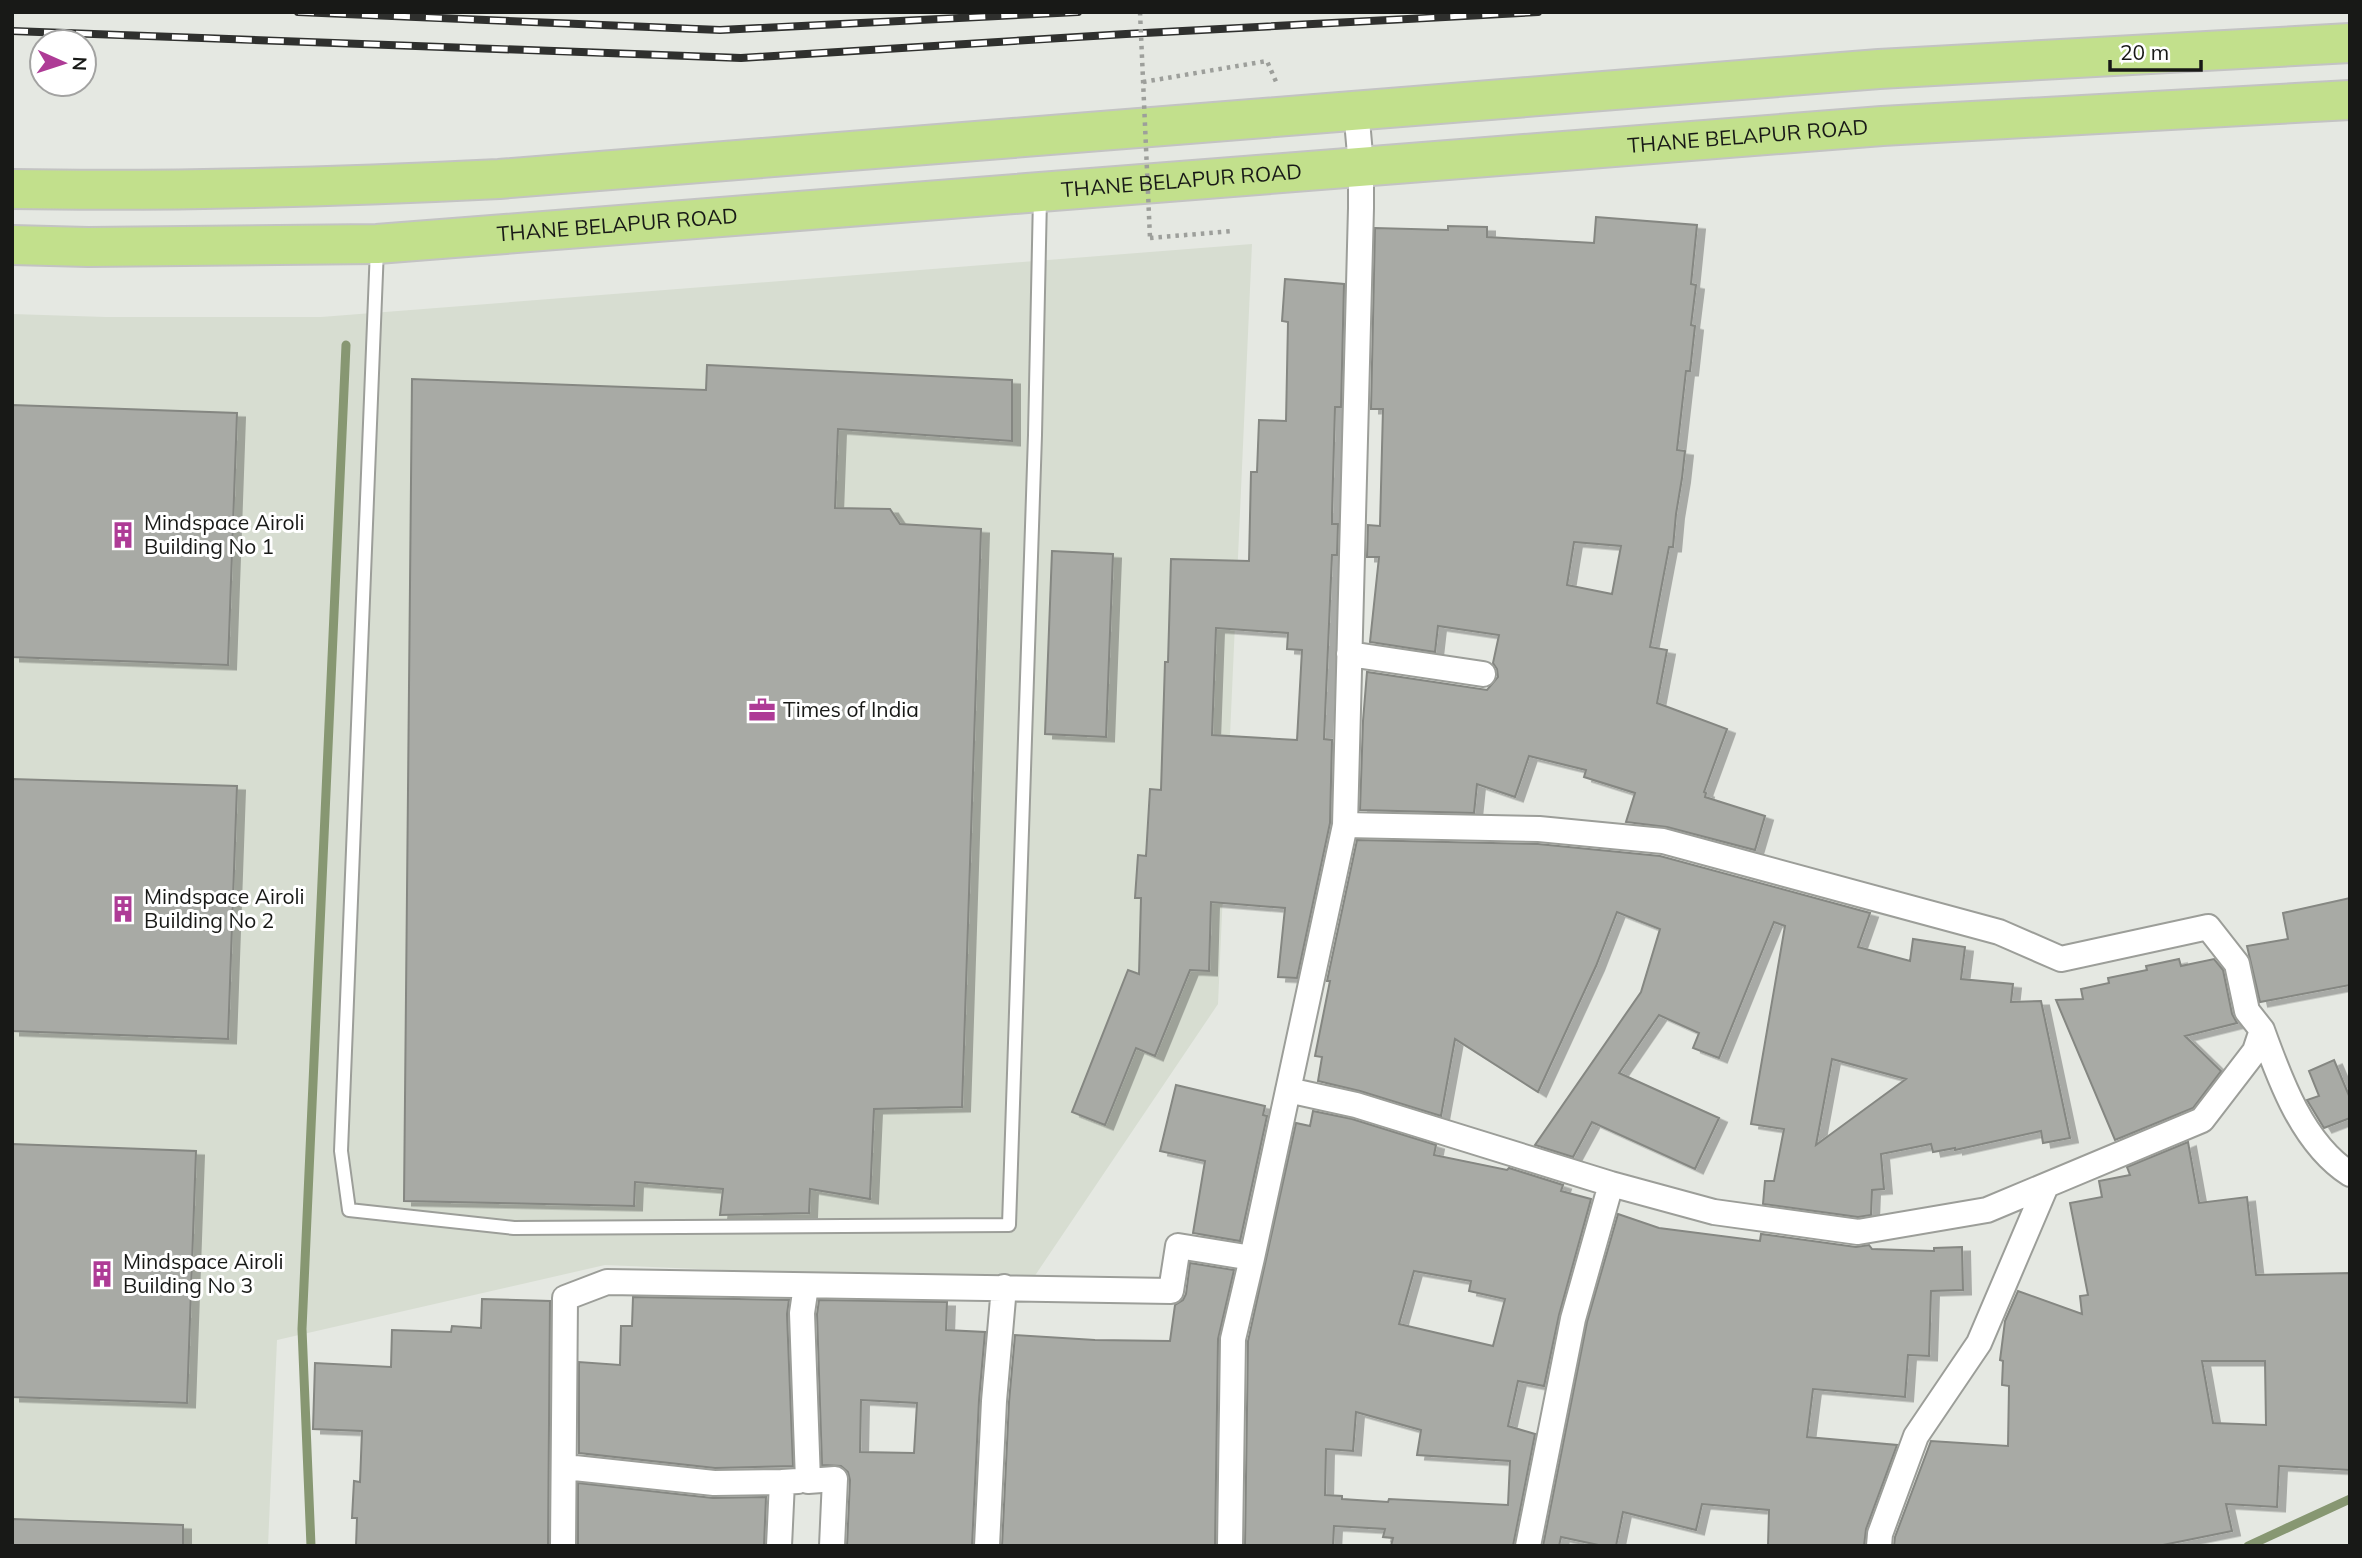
<svg xmlns="http://www.w3.org/2000/svg" width="2362" height="1558" viewBox="0 0 2362 1558" font-family="Mulish,sans-serif">
  <style>
    .built { fill: #d7ddd1 }
    .lines { fill: none; stroke-linecap: round; stroke-linejoin: round }
    .stream { stroke: #879772; stroke-width: 9 }
    .building { fill: #a8aaa5; stroke: #858782; stroke-width: 2; fill-rule: evenodd; filter: url(#shadow) }
    .service-casing { stroke: #9c9e99; stroke-width: 16 }
    .minor-casing { stroke: #9c9e99; stroke-width: 28 }
    .primary-casing { stroke: #c3c3c3; stroke-width: 42 }
    .path { stroke: #9d9f9b; stroke-width: 4.5; stroke-dasharray: 3.5 5; stroke-linecap: butt }
    .service { stroke: #fff; stroke-width: 12 }
    .minor { stroke: #fff; stroke-width: 24 }
    .primary { stroke: #c2e08c; stroke-width: 38 }
    .rail-casing { stroke: #2f302e; stroke-width: 8 }
    .rail { stroke: #fff; stroke-width: 5; stroke-dasharray: 16; stroke-linecap: butt }
    .path-bridge { stroke: #9d9f9b; stroke-width: 4.5; stroke-dasharray: 3.5 5; stroke-linecap: butt }
    .labels { text-anchor: middle; stroke-width: 6; stroke-linejoin: round; paint-order: stroke }
    .street-label { font-size: 21px; fill: #181917; stroke: #fff }
    .poi-label { font-size: 21px; fill: #181917; stroke: #fff; text-anchor: start }
  </style>
  <defs>
    <filter id="shadow"><feDropShadow dx="8" dy="4.5" stdDeviation="0" flood-color="#0004"/></filter>
  </defs>
  <rect width="100%" height="100%" fill="#e5e8e2"/>
  <path class="built" d="M1252 244 1218 1004 1030 1283 605 1265 277 1340 268 1546H12V314L106 317H321Z"/>
  <g class="lines">
    <path class="stream" d="M311 1546 302 1329 346 345
      M2248 1546 2350 1499"/>
  </g>
  <path class="building" d="M1596 217 1697 225 1691 284 1696 285 1691 325 1695 326 1690 371H1686L1677 450 1685 451 1682 478 1676 514 1673 547H1669L1650 647 1667 650 1657 703 1727 729 1704 792 1706 793 1705 797 1765 816 1755 850 1667 827 1626 822 1635 793 1584 777 1586 770 1529 756 1515 797 1477 784 1474 813 1360 810 1363 721 1367 672 1487 690 1498 677 1497 669 1493 663 1499 635 1438 626 1435 652 1370 642 1379 557H1367L1368 525 1380 526 1383 409H1371L1375 228 1448 230V226L1487 227V237L1594 243ZM1574 542 1621 546 1612 594 1567 585Z
    M1285 279 1344 284 1341 407H1335L1332 514V524H1338L1337 555H1332L1324 739 1332 740 1330 823 1297 978 1278 977 1285 908 1211 902 1209 971 1190 970 1155 1056 1136 1048 1105 1125 1072 1112 1128 970 1139 974 1141 898H1135L1138 855 1146 856 1150 789 1161 790 1165 662H1168L1171 559 1249 561 1251 472H1257L1259 420 1286 421 1288 322 1282 321ZM1216 628 1288 633 1287 649 1302 650 1297 740 1212 735Z
    M707 365 1012 380V441L838 429 835 508 890 509 900 524 981 529 962 1107 874 1109 870 1199 810 1189 809 1213 720 1215 723 1189 635 1182 634 1206 404 1201 412 379 706 390Z
    M12 405 237 413 228 665 12 657Z
    M1052 551 1113 554 1106 737 1045 734Z
    M12 779 237 786 228 1039 12 1031Z
    M1357 840 1538 844 1660 856 1870 913 1858 947 1910 961 1913 939 1965 947 1961 979 2013 984 2011 1002 2041 1001 2070 1138 2043 1143 2041 1131 1955 1150V1148L1933 1152 1931 1144 1881 1154 1884 1189 1872 1190 1871 1215 1858 1217 1763 1204 1765 1181H1774L1784 1129 1751 1124 1785 926 1774 922 1719 1058 1693 1048 1699 1033 1659 1015 1619 1073 1719 1118 1695 1169 1592 1122 1573 1157 1535 1145 1641 992 1660 929 1617 912 1596 966 1538 1092 1455 1039 1441 1116 1360 1091 1318 1081 1322 1057 1315 1056 1330 981H1327ZM1832 1059 1906 1079 1816 1145Z
    M2350 898V985L2260 1002 2247 946 2288 939 2283 913Z
    M2179 959 2181 966 2214 959 2223 970 2232 1014 2237 1023 2185 1036 2221 1071 2193 1108 2115 1140 2056 1000 2083 999 2081 989 2109 983 2108 978 2147 970 2146 966Z
    M2334 1060 2350 1098V1118L2324 1128 2307 1100 2319 1096 2309 1071Z
    M1176 1085 1265 1106 1263 1115 1267 1116 1240 1241 1193 1233 1205 1161 1160 1151Z
    M1313 1111 1352 1119 1436 1145 1434 1155 1507 1170 1509 1168 1563 1185 1561 1191 1591 1199 1559 1315 1544 1386 1518 1381 1508 1426 1535 1434 1513 1546H1391L1393 1538 1383 1537 1385 1529 1334 1526 1333 1546H1245L1248 1341 1296 1123 1310 1126ZM1414 1271 1471 1281 1469 1291 1505 1299 1493 1346 1399 1324ZM1356 1412 1421 1430 1417 1455 1510 1461 1508 1505 1389 1499 1388 1502 1342 1499V1496L1325 1495 1326 1449 1353 1451Z
    M2188 1142 2199 1203 2247 1197 2256 1275 2350 1273V1470L2279 1466 2277 1507 2226 1504 2232 1531 2158 1546H1894L1895 1537 1931 1441 2008 1446 2009 1386 2002 1385 2003 1361 2000 1360 2005 1321 2018 1291 2082 1314 2080 1296 2088 1295 2070 1203 2102 1197 2099 1181 2130 1175 2127 1167ZM2202 1361H2265L2266 1425 2213 1423Z
    M12 1144 196 1151 187 1403 12 1397Z
    M1618 1214 1659 1228 1760 1241 1761 1234 1856 1247 1869 1245 1872 1249 1934 1251V1248L1962 1247 1963 1290 1931 1291 1929 1356 1908 1355 1905 1397 1813 1389 1807 1437 1897 1445 1866 1529 1864 1546H1768L1769 1510 1702 1504 1696 1530 1623 1512 1616 1546H1603L1561 1537 1559 1546H1543L1587 1322Z
    M1190 1263 1234 1270 1218 1339 1215 1546H1002L1009 1402 1015 1335 1095 1340 1170 1341 1175 1305 1183 1300 1186 1294Z
    M633 1297 789 1300 787 1314 793 1466 715 1468 579 1453V1362L620 1365 621 1326H632Z
    M482 1299 550 1301 548 1546H356L357 1518H352L354 1481 360 1482 362 1431 313 1429 315 1363 391 1367 392 1330 451 1332 452 1326 481 1328Z
    M819 1300 947 1302 946 1330 985 1332 979 1400 972 1546H847L850 1480 848 1472 841 1466 822 1465 817 1314ZM861 1400 917 1403 914 1453 860 1452Z
    M578 1483 713 1498 766 1497 764 1546H578Z
    M12 1519 183 1525V1546H12Z"/>
  <g class="lines">
    <defs>
      <path id="service" d="M377 248 341 1151 349 1210 514 1228 1009 1225 1035 435 1040 197"/>
      <path id="minor" d="M1349 654 1483 674
        M2262 1030C2280 1080 2303 1144 2350 1174
        M1288 1090 1356 1105 1611 1184 1714 1212 1858 1232 1987 1210 2202 1120 2255 1051 2262 1030 2247 1011 2237 964 2208 927 2061 959 1999 932 1663 841 1539 829 1345 825
        M806 1286 802 1313 808 1481 835 1479 832 1546
        M565 1467 714 1483 782 1482
        M563 1546 565 1298 607 1282 1171 1291 1178 1246 1252 1258
        M779 1546 782 1482 798 1481
        M987 1546 994 1401 1004 1287
        M1230 1546 1233 1339 1252 1258 1345 825 1361 208V166L1356 109
        M1528 1546 1573 1319 1611 1184
        M1879 1546 1880 1534 1916 1436 1979 1343 2046 1186"/>
      <g id="primary">
        <path d="M12 189C175 192 336 187 499 179L1879 69 2350 43"/>
        <path id="s1" d="M12 245 88 247 377 244 1882 126 2350 100"/>
      </g>
    </defs>
    <use href="#service" class="service-casing"/>
    <use href="#minor" class="minor-casing"/>
    <use href="#primary" class="primary-casing"/>
    <path class="path" d="M1143 82 1267 61 1277 84
      M1150 238 1233 231"/>
    <use href="#service" class="service"/>
    <use href="#minor" class="minor"/>
    <use href="#primary" class="primary"/>
    <defs>
      <path id="rail" d="M298 12 720 30 1078 12
        M12 31 741 58 1126 34 1538 12"/>
    </defs>
    <use href="#rail" class="rail-casing"/>
    <use href="#rail" class="rail"/>
    <path class="path-bridge" d="M1140 12 1150 238"/>
  </g>
  <defs>
    <symbol id="building-bare" viewBox="-9 -9 18 18"><path d="M-4-6H4V6H1V3H-1V6H-4ZM-2.5-4.3h1.7v1.8h-1.7ZM.8-4.3h1.7v1.8H.8ZM-2.5-1h1.7V.8h-1.7ZM.8-1h1.7V.8H.8Z" fill="#ae3b96" stroke="#fff" stroke-width="2.5" paint-order="stroke"/></symbol>
    <symbol id="office-bare" viewBox="-9 -9 18 18"><path d="M-6-3h4V-5.5h4V-3h4V5H-6ZM-1-4.5V-3h2v-1.5ZM-6 0V1H6V0Z" fill="#ae3b96" stroke="#fff" stroke-width="2.5" paint-order="stroke"/></symbol>
  </defs>
  <g fill-rule="evenodd">
    <use href="#building-bare" x="104" y="516" width="38" height="38"/>
    <use href="#office-bare" x="743" y="691" width="38" height="38"/>
    <use href="#building-bare" x="104" y="890" width="38" height="38"/>
    <use href="#building-bare" x="83" y="1255" width="38" height="38"/>
  </g>
  <g class="labels">
    <g class="street-label">
      <text dy="7" stroke="none"><textPath href="#s1" startOffset="1740">THANE BELAPUR ROAD</textPath></text>
      <text dy="7" stroke="none"><textPath href="#s1" startOffset="1172">THANE BELAPUR ROAD</textPath></text>
      <text dy="7" stroke="none"><textPath href="#s1" startOffset="606">THANE BELAPUR ROAD</textPath></text>
    </g>
    <g class="poi-label">
      <text x="144" y="530">Mindspace Airoli<tspan x="144" dy="24">Building No 1</tspan></text>
      <text x="783" y="717">Times of India</text>
      <text x="144" y="904">Mindspace Airoli<tspan x="144" dy="24">Building No 2</tspan></text>
      <text x="123" y="1269">Mindspace Airoli<tspan x="123" dy="24">Building No 3</tspan></text>
    </g>
  </g>
  <rect width="2362" height="1558" fill="none" stroke="#181917" stroke-width="28"/>
  <g transform="translate(63 63) rotate(93)"><circle r="33" fill="#ffffff" stroke="#a3a3a2" stroke-width="2"/>
  <path d="M0-5L12 26L0 18L-12 26Z" fill="#ae3b96"/>
  <text y="-10" font-size="19" font-weight="bold" text-anchor="middle" fill="#181917">N</text>
  </g>
  <path d="M2110 60v10h91v-10" fill="none" stroke="#181917" stroke-width="3.5"/>
  <text x="2120" y="60" font-size="21" fill="#181917" stroke="#ffffff" stroke-width="5" paint-order="stroke">20 m</text>
</svg>
